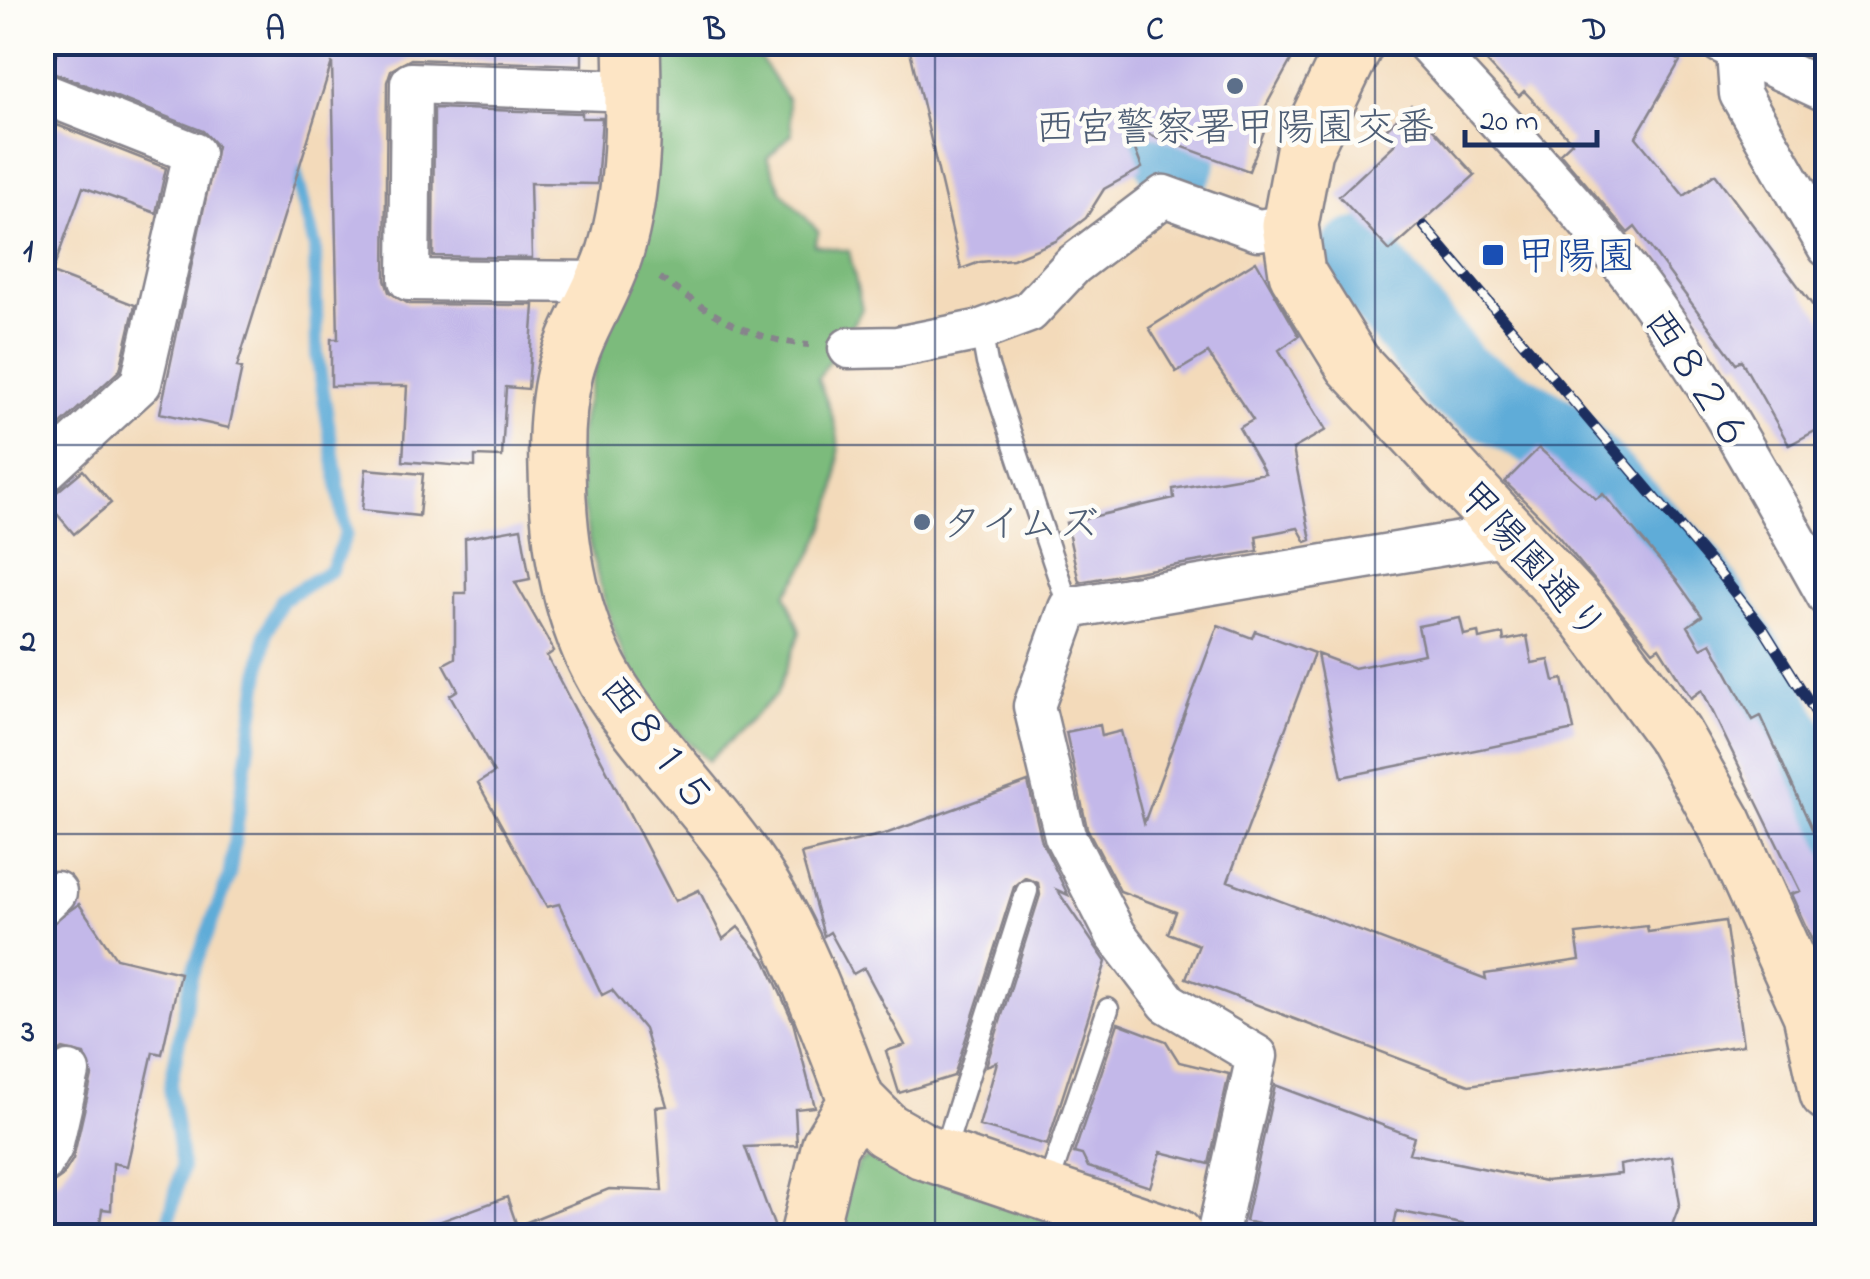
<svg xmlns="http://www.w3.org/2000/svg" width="1870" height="1279" viewBox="0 0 1870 1279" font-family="'Indie Flower','Klee One',sans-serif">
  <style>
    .forest { fill: #7bbb7c; stroke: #4b756d; stroke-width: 2.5 }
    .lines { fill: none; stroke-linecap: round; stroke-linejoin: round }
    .stream { stroke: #5eacd8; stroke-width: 14 }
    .river { stroke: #5eacd8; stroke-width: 80 }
    .building { fill: #c3b8e9 }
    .lane-casing { stroke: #87848c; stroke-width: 25 }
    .street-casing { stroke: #87848c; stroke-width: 45 }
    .secondary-casing { stroke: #87848c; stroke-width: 60 }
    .path { stroke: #87848c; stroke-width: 6; stroke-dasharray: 8 8; stroke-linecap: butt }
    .lane { stroke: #fff; stroke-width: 20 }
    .street { stroke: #fff; stroke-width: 40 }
    .secondary { stroke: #fde5c5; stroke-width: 55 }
    .rail-casing { stroke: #1b2f5e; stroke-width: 11 }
    .rail { stroke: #fdfcf7; stroke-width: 8; stroke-dasharray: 22; stroke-linecap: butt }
    .grid { fill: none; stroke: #1b2f5e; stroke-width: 2.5; stroke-opacity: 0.55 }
    .service-dot { fill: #5c6f8a; stroke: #fdfcf7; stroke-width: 4 }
    .transit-dot { fill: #1a4fb4; stroke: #fdfcf7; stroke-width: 4 }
    .labels { text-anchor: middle; stroke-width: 9; stroke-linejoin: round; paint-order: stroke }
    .service-label { font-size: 40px; fill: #4e5e75; stroke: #fdfcf7 }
    .transit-label { font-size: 40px; fill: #164399; stroke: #fdfcf7; text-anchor: start }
    .street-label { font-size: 40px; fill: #1b2f5e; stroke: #fdfcf7 }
    .neatline { fill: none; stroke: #1b2f5e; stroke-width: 4 }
    .grid-label { font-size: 32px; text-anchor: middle; font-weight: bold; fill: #1b2f5e }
  </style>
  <rect width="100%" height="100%" fill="#fdfcf7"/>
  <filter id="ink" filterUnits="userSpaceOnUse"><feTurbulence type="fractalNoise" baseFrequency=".01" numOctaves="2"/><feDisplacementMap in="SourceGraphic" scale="20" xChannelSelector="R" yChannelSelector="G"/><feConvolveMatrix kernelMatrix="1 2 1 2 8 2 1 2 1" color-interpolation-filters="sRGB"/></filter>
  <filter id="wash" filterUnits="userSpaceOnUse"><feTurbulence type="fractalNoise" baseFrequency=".0048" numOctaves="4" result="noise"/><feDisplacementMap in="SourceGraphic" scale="40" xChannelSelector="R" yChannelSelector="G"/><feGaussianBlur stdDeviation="2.25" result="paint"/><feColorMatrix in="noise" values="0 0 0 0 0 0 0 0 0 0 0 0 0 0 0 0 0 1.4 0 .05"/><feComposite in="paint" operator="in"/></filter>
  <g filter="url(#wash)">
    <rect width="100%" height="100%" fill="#f3daba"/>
    <path class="forest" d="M661 43H757L756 52 787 99 792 134 767 158 782 192 819 232 814 245 849 251 862 309 818 379C825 398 836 420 838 440 842 500 821 548 786 594L800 632 777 694 708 761C687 739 656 716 641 690 606 630 567 486 582 419 609 292 671 174 661 43Z
      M878 1154 1096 1236H845L846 1190 859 1162Z"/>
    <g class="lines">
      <path class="stream" d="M165 1236 182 1167 170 1088 191 976 229 877 266 633 281 600 331 570 346 534 317 354 315 247 292 159"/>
      <path class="river" d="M1134 42 1176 161
        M1358 258 1456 380 1551 434 1687 573 1745 660 1828 819"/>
    </g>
    <g id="blocks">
      <path class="building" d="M61 42H582V65L411 59 391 70 387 82 385 280 389 292 409 304 534 305 528 389 506 387 502 457 475 456V467L403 461 407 386H331V339H338L332 62 237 367 242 368 229 428 160 413 217 146 203 131 50 71Z
        M908 42H1301L1261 115 1269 118 1249 171 1126 126 1142 168 1104 189 1086 218 1056 241 1013 259 980 262 961 269Z
        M1468 42H1649L1680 61 1636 137 1684 196 1715 174 1828 326V424L1789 445 1741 360 1736 363 1635 227 1628 233 1560 153 1572 142 1524 91 1519 96Z
        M1411 105 1475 175 1390 251 1339 196 1395 144 1383 132Z
        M434 108 582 113V118H602L597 184 530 183 532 258 433 256Z
        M57 125 166 168 156 213 83 187 52 273 135 305 120 370 57 428 42 412V169Z
        M1256 261 1299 336 1279 350 1326 430 1293 449 1311 540 1306 542 1298 528 1256 536 1258 551 1079 582 1066 523 1174 498 1173 489 1265 473 1239 428 1253 420 1208 353 1176 372 1149 328Z
        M1539 448 1596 499 1603 494 1677 581 1702 616 1688 626 1701 648 1711 643 1753 720 1761 716 1828 864V975L1791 894 1800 891 1702 690 1691 698 1659 647 1653 651 1548 524 1505 482Z
        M366 469 423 474 419 516 362 510Z
        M83 470 111 503 74 534 46 501Z
        M521 528 530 579 515 582 554 651 547 656 675 901 699 890 723 939 738 927 766 961 793 1022 815 1107 795 1109 797 1145 745 1147 778 1236H412L411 1232 507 1197 517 1226 609 1189 662 1191 656 1107 667 1106 644 1029 612 990 602 995 559 904 547 907 478 783 494 773 450 695 458 690 444 664 455 658V593H466L465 538Z
        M1460 618 1464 635 1478 632 1479 639 1503 634 1504 641 1527 636 1532 663 1549 660 1554 681 1563 679 1574 730 1342 777 1317 654 1354 668 1424 654 1418 626Z
        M1218 625 1252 638 1255 631 1314 653 1228 881 1486 979 1485 974 1580 960 1576 934 1647 926 1648 932 1725 921 1743 1045 1469 1085 1186 978 1199 945 1168 933 1176 912 1120 891 1087 828 1066 732 1100 725 1102 736 1121 731 1144 823Z
        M1028 782 1042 842 1068 895 1057 890 1106 962 1047 1145 979 1126 997 1062 986 1066 1040 895 1038 883 1025 878 1014 887 954 1076 899 1093 886 1051 905 1045 864 968 853 974 830 932 824 936 801 854 888 833Z
        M79 904 116 958 180 973 162 1054 153 1052 127 1166 113 1163 111 1210 102 1209 98 1236H42V1191L62 1177 73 1159 92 1076 84 1054 63 1049 51 1057 42 1081V929Z
        M1118 1023 1166 1041 1179 1062 1229 1074 1209 1164 1161 1152 1150 1187 1088 1167 1082 1155 1074 1153Z
        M1275 1085 1414 1137 1409 1153 1545 1181 1621 1174 1620 1165 1672 1156 1680 1204 1668 1236H1631V1233L1521 1236 1397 1211 1392 1236H1313L1245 1221Z"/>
    </g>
  </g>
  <g filter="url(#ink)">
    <use href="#blocks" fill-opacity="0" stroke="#87848c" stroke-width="2.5"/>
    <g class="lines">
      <defs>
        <path id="lane" d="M981 330 987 363 1069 608
          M943 1156 1027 891
          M1046 1191 1108 1009"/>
        <path id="street" d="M1426 42C1507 131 1592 217 1660 315 1723 405 1774 502 1828 597
          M1720 42 1828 92
          M1737 52 1740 94 1828 247
          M42 93 194 153 141 383 42 474
          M603 282 409 280 411 83 633 91
          M849 348 897 347 981 330 1029 312 1073 265 1164 196 1258 230 1290 225
          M42 905 56 892
          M42 1164 52 1147 69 1072
          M1217 1236 1257 1056 1168 1003 1116 935 1065 836 1034 706 1069 608 1509 534"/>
        <path id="secondary" d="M632 42C634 111 635 187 615 253 602 294 575 331 565 372 558 401 556 440 557 470 558 550 572 634 619 701 662 763 717 816 758 880 798 941 830 1033 857 1101L830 1145 808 1236
          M1356 42 1304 150 1290 225 1297 273 1353 364 1585 614 1673 733 1725 824 1811 1014 1828 1093
          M857 1101 886 1130 923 1151 1175 1236"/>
      </defs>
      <use href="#lane" class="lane-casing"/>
      <use href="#street" class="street-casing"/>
      <use href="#secondary" class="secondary-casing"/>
      <path class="path" d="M660 278C709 312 748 340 809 345"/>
      <use href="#lane" class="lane"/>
      <use href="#street" class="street"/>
      <use href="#secondary" class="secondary"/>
      <defs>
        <path id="rail" d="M1424 226 1720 574 1764 630 1828 732"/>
      </defs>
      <use href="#rail" class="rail-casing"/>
      <use href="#rail" class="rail"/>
    </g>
  </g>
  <path class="grid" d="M495 42V1236M935 42V1236M1375 42V1236M42 445H1828M42 834H1828"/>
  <g class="service-dot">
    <circle cx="1235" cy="86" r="10"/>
    <circle cx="922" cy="522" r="10"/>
  </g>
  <rect class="transit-dot" x="1481" y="243" width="24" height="24" rx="5"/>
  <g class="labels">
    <g class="service-label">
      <text x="1235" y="140">西宮警察署甲陽園交番</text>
      <text x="942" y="536" text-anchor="start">タイムズ</text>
    </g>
    <g class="transit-label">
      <text x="1516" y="269">甲陽園</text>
    </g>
    <g class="street-label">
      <text transform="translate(1699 379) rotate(57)" y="14">西８２６</text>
      <text transform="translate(1533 560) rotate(48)" y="14">甲陽園通り</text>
      <text transform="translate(658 743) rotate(53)" y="14">西８１５</text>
    </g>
  </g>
  <rect width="1870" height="1279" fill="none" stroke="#fdfcf7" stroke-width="110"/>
  <path d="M1465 130v15h132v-15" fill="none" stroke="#1b2f5e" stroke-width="5"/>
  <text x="1480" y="130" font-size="30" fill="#1b2f5e" stroke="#fdfcf7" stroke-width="8" paint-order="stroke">20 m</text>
  <rect x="55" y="55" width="1760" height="1169" class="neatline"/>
  <g class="grid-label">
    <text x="275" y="39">A</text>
    <text x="715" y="39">B</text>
    <text x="1155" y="39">C</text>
    <text x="1595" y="39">D</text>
    <text x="28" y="261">1</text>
    <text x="28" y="651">2</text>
    <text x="28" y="1041">3</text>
  </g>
</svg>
